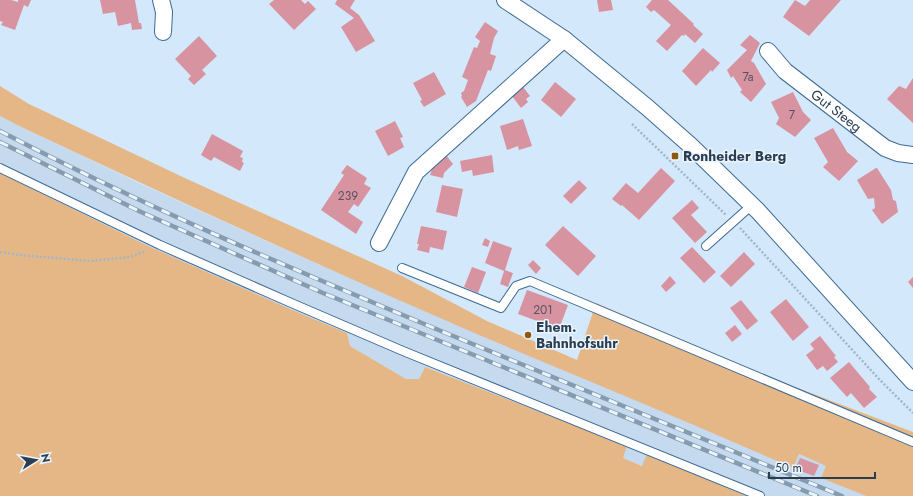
<svg xmlns="http://www.w3.org/2000/svg" width="913" height="496" viewBox="0 0 913 496" font-family="Jost,sans-serif">
  <style>
    .built { fill: #c5daef }
    .green { fill: #e6b786 }
    .building { fill: #d7939f }
    .lines { fill: none; stroke-linecap: round; stroke-linejoin: round }
    .lane-casing { stroke: #3d6a94; stroke-width: 10 }
    .street-casing { stroke: #3d6a94; stroke-width: 18 }
    .path { stroke: #a1b5c8; stroke-width: 2.5; stroke-dasharray: 2 2; stroke-linecap: butt }
    .lane { stroke: #fff; stroke-width: 8 }
    .street { stroke: #fff; stroke-width: 16 }
    .rail-casing { stroke: #879bae; stroke-width: 4.5 }
    .rail { stroke: #eaf4fd; stroke-width: 3; stroke-dasharray: 9; stroke-linecap: butt }
    .poi-dot { fill: #8f590d; stroke: #eaf4fd; stroke-width: 1.5 }
    .labels { text-anchor: middle; stroke-width: 3; stroke-linejoin: round; paint-order: stroke }
    .number-label { font-size: 12px; fill: #565364 }
    .street-label { font-size: 14px; fill: #2b3e51; stroke: #eaf4fd }
    .poi-label { font-size: 14px; font-weight: bold; fill: #2b3e51; stroke: #eaf4fd; text-anchor: start }
  </style>
  <rect width="100%" height="100%" fill="#d4e8fb"/>
  <path class="built" d="M0 116 17 125 143 185 273 244 480 335 709 430 793 468 798 454 827 466 821 478 866 496H746L648 454 643 466 622 458 627 446 425 367 419 379H406L350 346 347 333 290 309 146 245 0 173Z"/>
  <path class="green" d="M0 86 29 104 187 179 402 276 487 321 577 360 596 303 774 379 913 432V496H866L821 478 826 466 799 454 793 468C689 422 584 379 479 335 324 268 170 197 17 125L0 116Z
    M0 173 146 245 290 309 347 333 350 346 406 379H419L425 367 627 446 623 458 642 466 647 454 746 496H0Z"/>
  <path class="building" d="M0 0H11L18 2V0H31L28 7 24 5 15 30 1 25 3 22 0 21Z
    M100 0H135L139 23H141L142 29 132 30 131 23 118 26 115 12 103 14Z
    M274 0H301L305 4 308 1 316 9 294 30 269 4Z
    M337 0H355L350 8 359 15 375 41 356 52 341 27 354 18 335 4Z
    M597 0H611L613 10 599 12Z
    M652 0H668L694 24 693 25 703 34 695 43 685 34 684 36 682 35 667 51 656 41 671 25 654 10 651 12 646 7Z
    M795 0 805 6 810 0H841L809 36 783 17Z
    M485 22 498 31 494 38 490 54 496 56 491 71 488 70 476 101 467 107 461 97 462 96 461 93 464 91 468 80 462 77 474 47 477 48 480 41 475 37Z
    M750 35 760 43 751 61 754 63 766 84 751 102 740 92 742 90 733 76 731 78 727 70 747 50 740 45Z
    M199 36 217 56 202 70 206 74 194 85 188 79 191 76 175 59Z
    M703 48 720 63 712 72 711 70 696 86 682 71Z
    M434 72 446 94 424 107 420 101 422 100 413 83Z
    M913 78V123L887 99 899 86 906 89Z
    M555 82 576 99 561 117 541 100Z
    M523 87 530 96 526 99 528 102 521 108 512 96Z
    M793 92 803 112 811 120 795 137 776 124 779 118 771 102Z
    M523 119 532 146 519 150 518 146 507 150 500 126Z
    M395 121 403 137 400 138 404 147 388 156 375 131Z
    M833 128 847 152 858 161 839 181 823 167 828 162 814 138Z
    M212 134 243 151 240 157 243 158 242 162 244 163 240 171 214 157 211 161 201 155Z
    M446 155 453 164 444 173 443 178 430 175 433 166Z
    M492 155 494 172 473 176 472 170 462 172 460 161Z
    M347 165 367 178 364 184 371 188 358 207 354 204 348 212 363 222 356 234 321 210 344 175 341 173Z
    M661 168 675 181 639 220 622 205 621 206 612 199 626 183 638 193Z
    M876 168H877L891 190 893 200 896 201 898 212 882 224 872 210 875 208 874 198 868 199 857 180Z
    M579 180 587 188 571 204 563 196Z
    M442 185 463 189 457 217 436 212Z
    M692 200 699 208 691 215 707 232 695 243 672 218Z
    M421 226 447 231 443 250 430 247 429 253 417 250 419 244H417Z
    M563 226 596 256 578 276 545 245Z
    M485 238 490 241 488 247 482 245Z
    M493 241 512 248 505 270 513 273 508 287 500 284 504 271 485 263Z
    M692 247 716 272 704 283 680 258Z
    M744 252 755 264 731 287 720 276Z
    M533 260 541 268 536 274 528 265Z
    M472 267 486 272 478 293 464 287Z
    M670 276 676 283 666 292 661 286Z
    M913 277V288L908 282Z
    M527 290 568 305 559 329 518 314Z
    M786 299 809 327 793 341 770 312Z
    M741 300 758 321 747 330 730 308Z
    M735 325 742 334 732 342 725 333Z
    M820 336 836 356 834 357 838 362 827 371 823 366 817 370 806 355 814 349 810 344Z
    M849 362 870 387 869 389 877 397 864 408 851 393 847 397 830 378Z
    M800 458 819 465 814 476 795 469Z"/>
  <g class="lines">
    <defs>
      <path id="lane" d="M0 168 160 245 289 302 403 351 760 496
        M706 246 752 205
        M402 268 501 308 516 286 530 281 913 442"/>
      <g id="street">
        <path d="M161 0 164 12 163 32"/>
        <path d="M505 0 564 39 648 108 691 146 758 211 913 382"/>
        <path id="s1" d="M768 51 785 71 885 148 898 153 913 155"/>
        <path d="M379 243 416 172 564 39"/>
      </g>
    </defs>
    <use href="#lane" class="lane-casing"/>
    <use href="#street" class="street-casing"/>
    <path class="path" d="M632 124 726 215
      M740 228 879 379 913 413
      M0 252 19 255 91 261 130 257 146 251"/>
    <use href="#lane" class="lane"/>
    <use href="#street" class="street"/>
    <defs>
      <path id="rail" d="M0 131C143 206 292 269 441 331 574 386 708 441 842 496
        M0 142 141 212 323 293 817 496"/>
    </defs>
    <use href="#rail" class="rail-casing"/>
    <use href="#rail" class="rail"/>
  </g>
  <g class="poi-dot">
    <rect x="671" y="152" width="8" height="8" rx="2"/>
    <circle cx="528" cy="335" r="4"/>
  </g>
  <g class="labels">
    <g class="number-label">
      <text x="748" y="81">7a</text>
      <text x="792" y="119">7</text>
      <text x="348" y="200">239</text>
      <text x="543" y="314">201</text>
    </g>
    <g class="street-label">
      <text dy="5" stroke="none"><textPath href="#s1" startOffset="91">Gut Steeg</textPath></text>
    </g>
    <g class="poi-label">
      <text x="683" y="161">Ronheider Berg</text>
      <text x="536" y="332">Ehem.<tspan x="536" dy="16">Bahnhofsuhr</tspan></text>
    </g>
  </g>
  <g transform="translate(36 460) rotate(79)" stroke="#eaf4fd" stroke-width="3" paint-order="stroke">
  <path d="M0-3L7 15L0 10L-7 15Z" fill="#2b3e51"/>
  <text y="-6" font-size="11" font-weight="bold" text-anchor="middle" fill="#2b3e51">N</text>
  </g>
  <path d="M769 472v6h106v-6" fill="none" stroke="#2b3e51" stroke-width="2"/>
  <text x="775" y="472" font-size="12" fill="#2b3e51" stroke="#eaf4fd" stroke-width="3" paint-order="stroke">50 m</text>
</svg>
